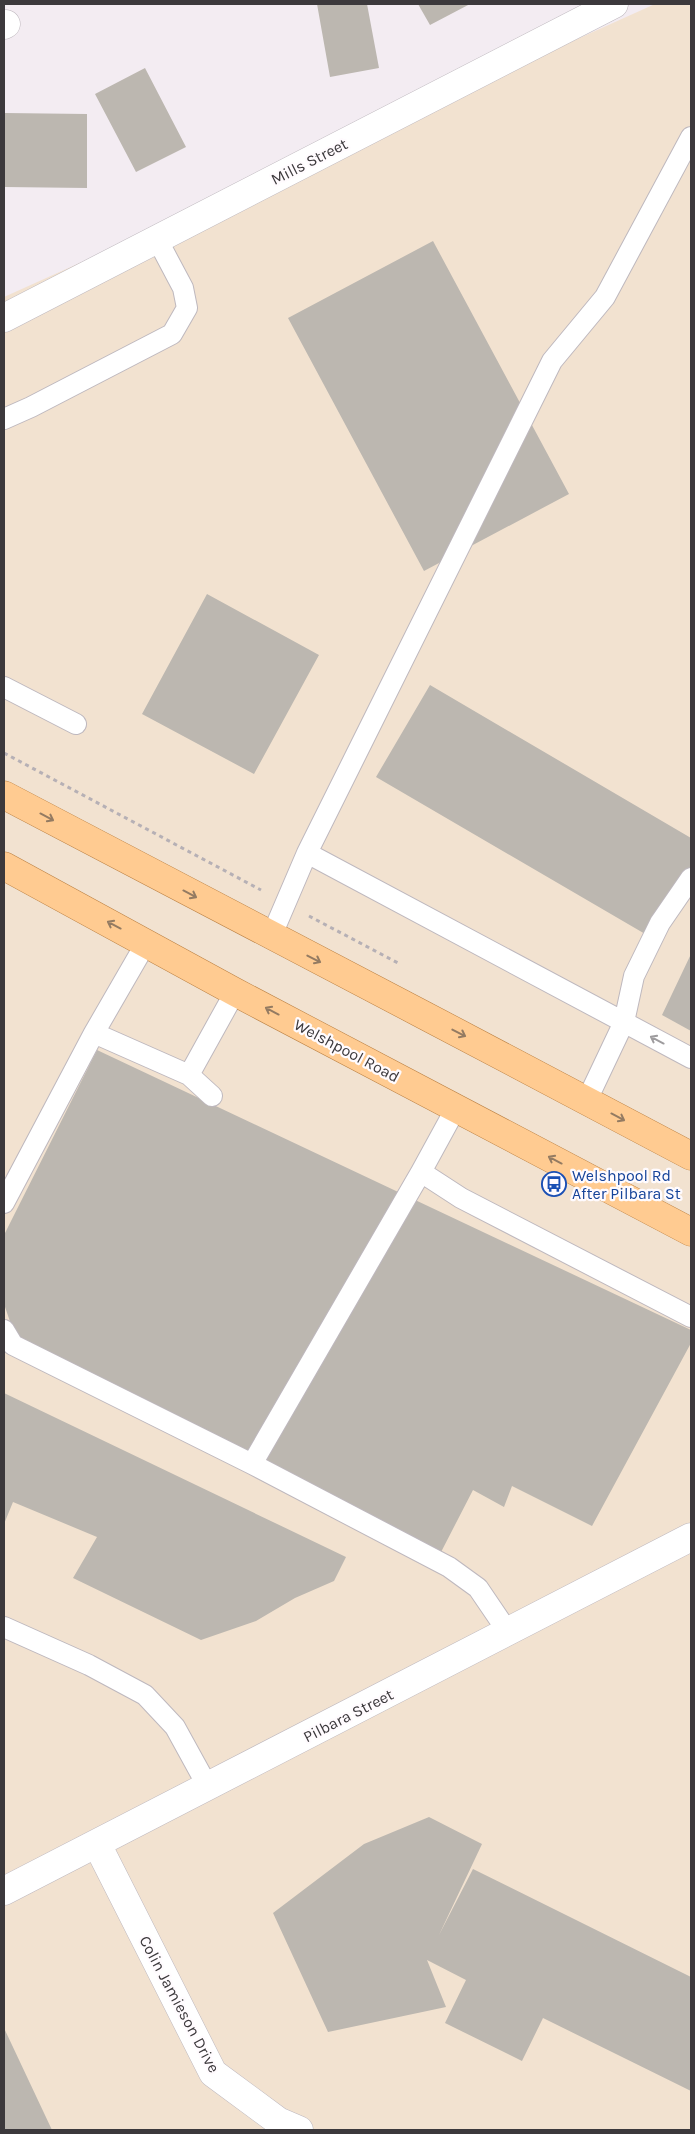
<svg xmlns="http://www.w3.org/2000/svg" width="695" height="2134" viewBox="0 0 695 2134" font-family="Karla,sans-serif">
  <style>
    .industrial { fill: #f2e2d0 }
    .building { fill: #bcb7b0 }
    .lines { fill: none; stroke-linecap: round; stroke-linejoin: round }
    .service-casing { stroke: #beb8be; stroke-width: 22 }
    .minor-casing { stroke: #beb8be; stroke-width: 29 }
    .secondary-casing { stroke: #beb8be; stroke-width: 29 }
    .primary-casing { stroke: #bb8144; stroke-width: 29 }
    .path { stroke: #b6b0b5; stroke-width: 3; stroke-dasharray: 4 4; stroke-linecap: butt }
    .service { stroke: #fff; stroke-width: 20 }
    .minor { stroke: #fff; stroke-width: 28 }
    .secondary { stroke: #fff; stroke-width: 28 }
    .primary { stroke: #ffcb91; stroke-width: 28 }
    .oneway { stroke: #947b62 }
    .oneway2 { stroke: #9e9c9e }
    .labels { text-anchor: middle; stroke-width: 4.5; stroke-linejoin: round; paint-order: stroke }
    .street-label { font-size: 16px; fill: #3c393c; stroke: #fffbfe }
    .transit-label { font-size: 16px; fill: #164399; stroke: #fffbfe; text-anchor: start }
  </style>
  <rect width="100%" height="100%" fill="#f3ecf2"/>
  <path class="industrial" d="M655 4H691V2130H4V297Z"/>
  <path class="building" d="M317 4H367L379 68 330 77Z
    M418 4H470L430 25Z
    M145 68 186 147 136 172 95 94Z
    M5 113 87 114V188L5 187Z
    M433 241 569 494 424 571 288 318Z
    M207 594 319 655 254 774 142 714Z
    M430 685 691 838V872L652 938 376 777Z
    M691 954V1031L662 1015Z
    M97 1050 691 1330V1343L592 1526 512 1486 504 1507 473 1490 439 1556 17 1342 4 1304V1235Z
    M4 1393 346 1557 334 1581 295 1598 256 1621 201 1640 73 1578 97 1537 13 1502 4 1524Z
    M429 1817 482 1844 439 1935 473 1869 691 1977V2091L543 2018 522 2061 445 2023 466 1980 427 1960 446 2007 328 2032 273 1913 364 1844Z
    M4 2028 52 2130H4Z"/>
  <g class="lines">
    <defs>
      <path id="service" d="M4 419 31 407 172 334 187 308 183 288 157 239
        M4 687 76 724
        M307 853 691 1058
        M271 937 307 853 552 361 605 297 691 137
        M94 1033 189 1075 212 1096
        M189 1075 235 992
        M587 1100 624 1022 634 976 660 923 691 878
        M456 1108 421 1172 461 1198 691 1317
        M4 1203 94 1033 146 943
        M4 1330 13 1345 252 1464 449 1567 478 1588 508 1632
        M252 1464 421 1172
        M4 1627 89 1665 145 1695 175 1727 208 1787"/>
      <path id="minor" d="M4 25 6 24
        M4 318 614 4
        M97 1844 213 2073 278 2121 299 2130"/>
      <path id="secondary" d="M4 1891 691 1537"/>
      <path id="primary" d="M4 795C232 916 463 1034 691 1156
        M4 866 235 992 691 1232"/>
    </defs>
    <use href="#service" class="service-casing"/>
    <use href="#minor" class="minor-casing"/>
    <use href="#secondary" class="secondary-casing"/>
    <use href="#primary" class="primary-casing"/>
    <path class="path" d="M4 753 261 890
      M309 916 398 963"/>
    <use href="#service" class="service"/>
    <use href="#minor" class="minor"/>
    <use href="#secondary" class="secondary"/>
    <use href="#primary" class="primary"/>
  </g>
  <defs><path id="oneway-shaft" d="M-6 0H5M1.5-3L5.5 0L1.5 3" fill="none" stroke-width="1.6" stroke-linecap="round" stroke-linejoin="round" transform="scale(1.25)"/></defs>
  <g class="oneway">
    <use href="#oneway-shaft" transform="translate(47 817) rotate(28)"/>
    <use href="#oneway-shaft" transform="translate(190 894) rotate(28)"/>
    <use href="#oneway-shaft" transform="translate(114 925) rotate(-152)"/>
    <use href="#oneway-shaft" transform="translate(314 959) rotate(27)"/>
    <use href="#oneway-shaft" transform="translate(272 1011) rotate(-152)"/>
    <use href="#oneway-shaft" transform="translate(459 1033) rotate(27)"/>
    <use href="#oneway-shaft" transform="translate(618 1117) rotate(28)"/>
    <use href="#oneway-shaft" transform="translate(555 1160) rotate(-152)"/>
  </g>
  <use class="oneway2" href="#oneway-shaft" transform="translate(657 1040) rotate(-152)"/>
  <defs>
    <symbol id="bus-ring" viewBox="-11 -11 22 22"><circle r="9.5" fill="#fffbfe" stroke="#1a4fb4" stroke-width="1.5"/><path d="M-5-6H5V4H4V6H2V4H-2V6H-4V4H-5ZM-3.5-4V0h7V-4ZM-3.5 1.2v1.5H-2V1.2ZM2 1.2v1.5H3.5V1.2Z" fill="#1a4fb4"/></symbol>
  </defs>
  <g fill-rule="evenodd">
    <use href="#bus-ring" x="540" y="1170" width="28" height="28"/>
  </g>
  <g class="labels">
    <g class="street-label">
      <text transform="translate(309 161) rotate(-27)" y="6">Mills Street</text>
      <text transform="translate(347 1050) rotate(28)" y="6">Welshpool Road</text>
      <text transform="translate(348 1715) rotate(-27)" y="6">Pilbara Street</text>
      <text transform="translate(180 2004) rotate(62)" y="6">Colin Jamieson Drive</text>
    </g>
    <g class="transit-label">
      <text x="572" y="1181">Welshpool Rd<tspan x="572" dy="18">After Pilbara St</tspan></text>
    </g>
  </g>
  <rect width="695" height="2134" fill="none" stroke="#3c393c" stroke-width="10"/>
</svg>
